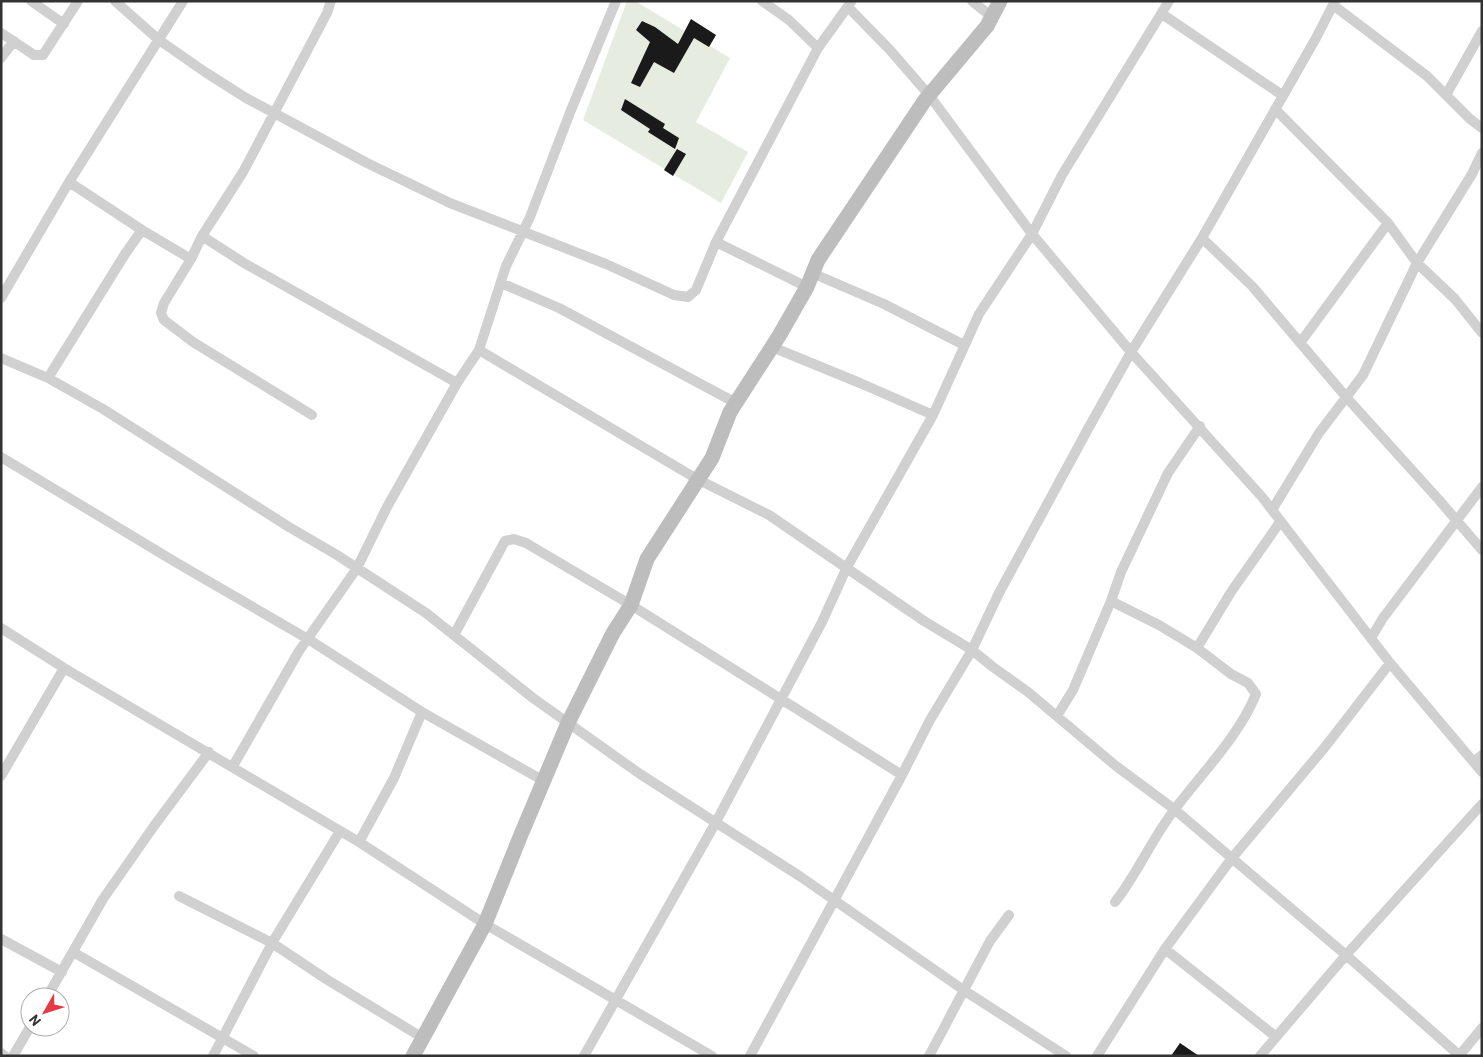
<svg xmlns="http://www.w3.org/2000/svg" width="1483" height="1057" viewBox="0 0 1483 1057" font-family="Barlow,sans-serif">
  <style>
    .green { fill: #e6ecdf }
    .building { fill: #1a1a1a }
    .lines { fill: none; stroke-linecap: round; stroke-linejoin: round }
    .street { stroke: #d0d0d0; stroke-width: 10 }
    .secondary { stroke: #bdbdbd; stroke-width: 15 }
  </style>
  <rect width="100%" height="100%" fill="#fff"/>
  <path class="green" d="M627 1H635L730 58 696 122 748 152 721 203 583 120Z"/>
  <path class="building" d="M691 19 716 35 709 47 694 38 674 73 654 62 640 87 631 83 650 42 636 30 642 21 655 27 678 44Z
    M625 99 665 124 663 128 679 138 675 149 648 132 650 129 621 110Z
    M677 149 686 154 673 176 664 170Z
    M1180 1043 1199 1056H1171Z"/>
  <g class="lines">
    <path class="street" d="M31 1 64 24
      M115 1 159 40 205 72 246 98 367 163 450 203 606 264 674 295 688 297 696 290 716 242 818 48 851 2
      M762 1 789 20 818 48
      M972 1 992 17
      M1333 5 1427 76 1470 119 1482 128
      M848 7 890 50 929 95 1032 234 1131 352 1262 497 1390 663 1482 772
      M1162 14 1282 95
      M1 33 34 55H43L78 1
      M1 58 14 41
      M1446 95 1482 31
      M1275 109 1388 223 1417 263 1455 299 1482 333
      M69 182 142 230
      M202 236 244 263 457 383
      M1202 238 1252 286 1347 398 1439 500 1482 550
      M716 242 807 287
      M812 273 884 304 964 345
      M501 283 559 308 736 403
      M1 298 69 182 183 1
      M1300 343 1388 223
      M772 347 860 383 933 415
      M479 350 697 479 769 515 924 621 972 650 993 667 1028 692 1116 766 1174 809 1346 955 1460 1056
      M1 358 48 378 103 409 289 527 337 555 426 613 533 698 640 774 801 877 965 991 1066 1056
      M48 378 125 254 142 230 191 259
      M312 415 193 342 164 320 161 313 164 303 191 259 202 236 243 172 327 13 331 1
      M1 457 177 563 308 639 422 712 544 781
      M1272 510 1319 433 1363 375 1417 263 1472 174 1482 153
      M1111 601 1159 625 1197 648 1231 674 1248 683 1256 694C1239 736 1202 773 1175 809 1152 838 1138 873 1115 902
      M1 628 64 668 359 842 485 924 712 1056
      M454 635 505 541 514 539 526 543 631 605 902 775
      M1371 638 1383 618 1482 487
      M1197 648 1231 592 1280 522
      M1057 716 1073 690 1111 601 1121 572 1168 473 1200 426
      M1474 762 1482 755
      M233 766 299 651 357 568 387 507 457 383 479 350 506 266 530 217 571 110 616 1
      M1 776 64 668
      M359 842 394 778 422 712
      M179 896 272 943 326 979 423 1038
      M1 939 62 972
      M1165 949 1275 1036
      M73 952 254 1056
      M47 997 103 899 154 826 209 752
      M1 1053 5 1056
      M13 1056 30 1027
      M213 1056 272 943 340 831
      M584 1056 716 822 822 622 847 567 933 415 979 314 1032 234 1062 175 1169 1
      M750 1056 902 775 930 720 972 650 999 593 1089 427 1131 352 1202 238 1316 38 1335 1
      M929 1056 990 941 1009 915
      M1097 1056 1165 949 1232 858 1325 747 1390 663
      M1260 1056 1346 955 1482 804
      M1459 1056 1482 1028"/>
    <path class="secondary" d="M413 1056 485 924 520 837 568 723 613 633 631 605 647 559 712 458 730 412 779 336 807 287 818 260 925 100 987 26 1000 1"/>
  </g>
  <rect width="1483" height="1057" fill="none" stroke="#333333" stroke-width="5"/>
  <g transform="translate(45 1012) rotate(231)"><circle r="24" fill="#ffffff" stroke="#adadad"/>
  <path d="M0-4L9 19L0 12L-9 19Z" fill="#e63946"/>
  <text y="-8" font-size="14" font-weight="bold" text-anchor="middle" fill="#333333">N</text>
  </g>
</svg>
